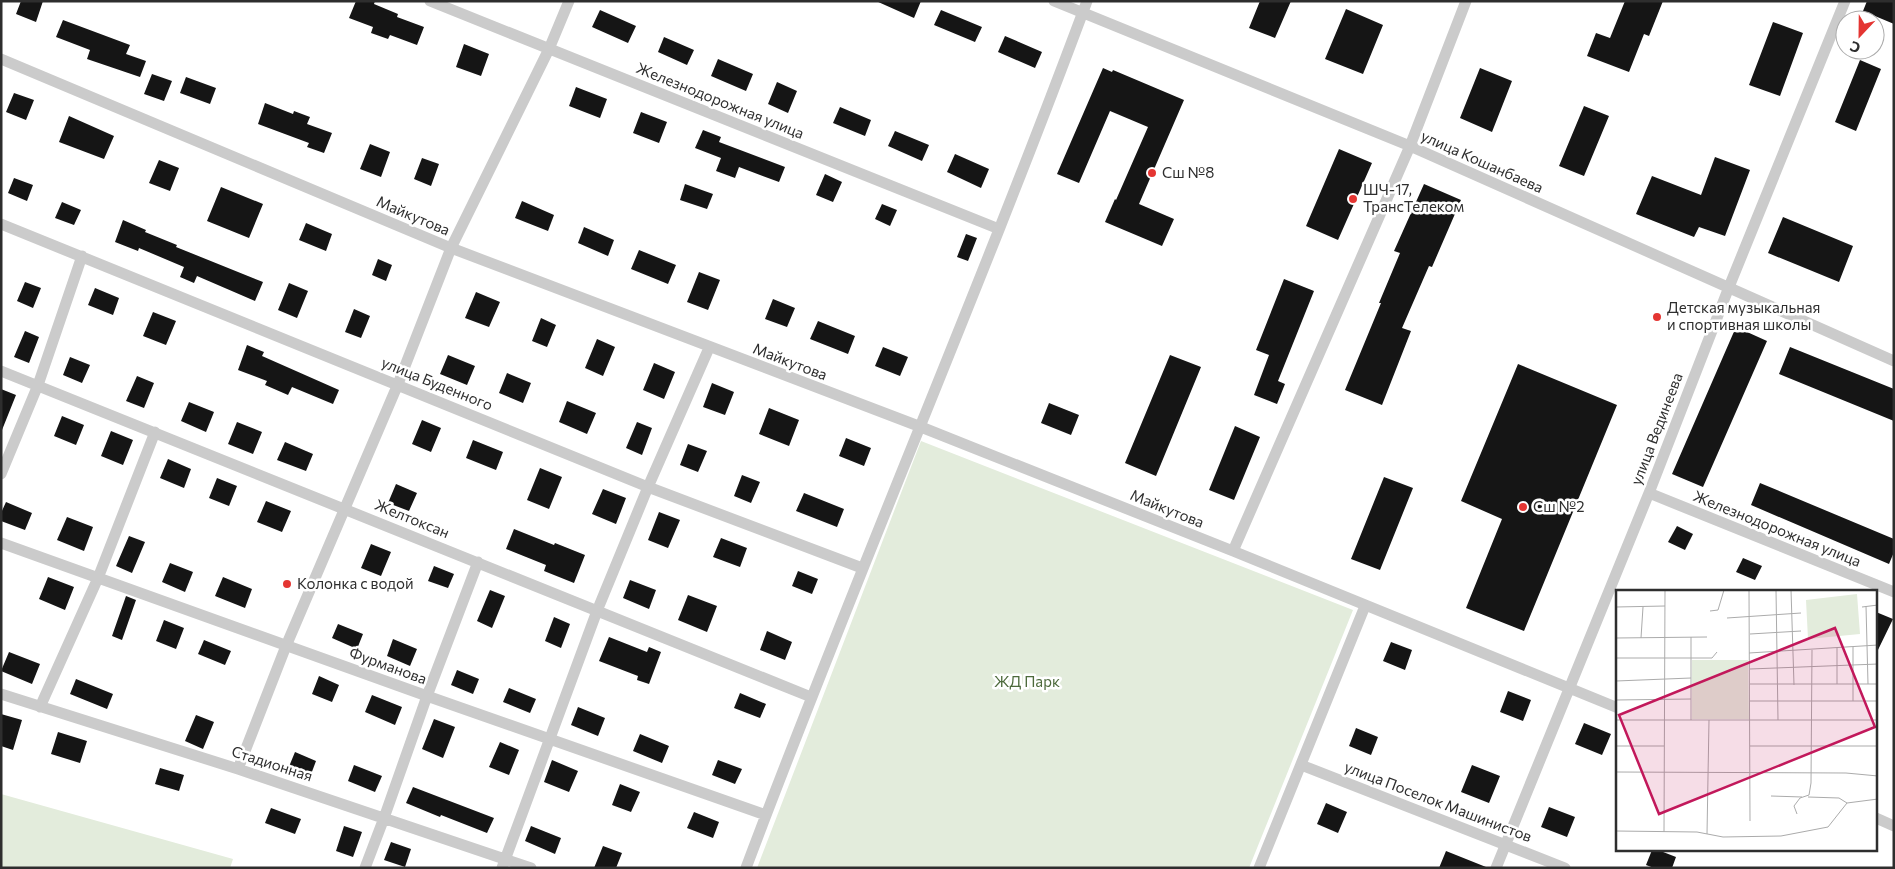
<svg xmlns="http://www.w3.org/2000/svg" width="1895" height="869" viewBox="0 0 1895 869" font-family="Commissioner,sans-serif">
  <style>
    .green { fill: #e3ecdc }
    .building { fill: #151515 }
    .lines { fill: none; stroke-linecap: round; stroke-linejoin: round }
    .street { stroke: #cbcbcb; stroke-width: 11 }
    .poi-dot { fill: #e43532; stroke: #fff; stroke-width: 2 }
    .labels { text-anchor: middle; stroke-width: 5; stroke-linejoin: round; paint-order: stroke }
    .street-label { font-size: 15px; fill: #2e2e2e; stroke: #fff }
    .poi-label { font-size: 15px; fill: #2e2e2e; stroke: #fff; text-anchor: start }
    .park-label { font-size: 15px; fill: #4d6a3c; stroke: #fff }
    .inset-road { fill: none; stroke: #ababab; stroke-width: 1 }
    .view { fill: #c2185b; fill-opacity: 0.15; stroke: #c2185b; stroke-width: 2.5 }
    .inset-edge { fill: none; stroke: #2e2e2e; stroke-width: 2.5 }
  </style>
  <rect width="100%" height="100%" fill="#fff"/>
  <path class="green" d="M921 441 1353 610 1249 868H757Z
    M1 794 233 859 230 868H1Z"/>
  <path class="building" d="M21 1H43L36 22 16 14Z
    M356 1H375L374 4 398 14 397 17 424 27 417 45 390 35 388 39 371 33 373 27 349 18Z
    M876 1H921L914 18Z
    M1260 1H1291L1275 38 1249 28Z
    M1625 1H1663L1649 36 1644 34 1629 72 1587 56 1596 33 1610 38Z
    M1867 1H1894V24L1863 11Z
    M1346 9 1383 25 1363 74 1325 59Z
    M600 10 636 26 628 43 592 27Z
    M941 10 982 27 975 42 934 25Z
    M63 20 130 45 126 54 146 61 140 77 87 59 90 50 56 37Z
    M1773 22 1803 33 1780 96 1749 85Z
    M1005 36 1042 52 1035 68 998 52Z
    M664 37 694 50 687 65 658 52Z
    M464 44 489 54 481 76 456 67Z
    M718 59 753 74 746 91 711 76Z
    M1860 60 1881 69 1856 131 1835 122Z
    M1103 68 1112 72 1113 70 1184 100 1139 204 1174 219 1162 246 1105 222 1115 199 1116 200 1148 127 1110 111 1079 183 1057 174Z
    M1480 68 1512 81 1492 132 1460 118Z
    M152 74 172 81 164 101 144 94Z
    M186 77 216 88 210 104 180 93Z
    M777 82 797 91 788 113 768 104Z
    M576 87 607 99 600 118 569 106Z
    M14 93 34 100 26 120 6 112Z
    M265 103 293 114 294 111 310 117 307 124 332 133 324 153 307 147 309 143 258 124Z
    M1584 106 1609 116 1584 176 1559 166Z
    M840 107 871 120 865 136 833 123Z
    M641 112 667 122 659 143 633 133Z
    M69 116 114 136 104 159 59 142Z
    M703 130 721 137 719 142 785 167 779 182 739 167 735 178 716 171 721 158 695 148Z
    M895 131 929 145 922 161 888 146Z
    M370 144 390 152 381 177 360 169Z
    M1339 149 1372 163 1338 240 1306 226Z
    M955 154 989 169 981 188 947 172Z
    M1715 157 1750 170 1725 236 1699 227 1694 237 1636 214 1652 176 1701 195Z
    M422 158 439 164 431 186 414 179Z
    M159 160 179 168 170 191 149 183Z
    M825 174 842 182 833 202 816 195Z
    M14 178 33 185 27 201 8 193Z
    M685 184 713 194 707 209 680 200Z
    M1424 184 1461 200 1432 267 1429 266 1402 328 1411 331 1382 405 1345 390 1381 303H1379L1400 253 1394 251Z
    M221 187 263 204 249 238 207 221Z
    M522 201 554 215 548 231 515 218Z
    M62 202 81 210 74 225 55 218Z
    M882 204 897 210 890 226 875 219Z
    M1783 217 1853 246 1839 282 1768 253Z
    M123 220 146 230 145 232 177 245 176 247 263 282 255 301 197 276 194 283 180 277 184 267 139 248 138 251 115 242Z
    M306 223 332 234 326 251 299 240Z
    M584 227 614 240 608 256 578 243Z
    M966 234 977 238 968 261 957 257Z
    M639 250 676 265 668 284 631 269Z
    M378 259 392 265 386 281 372 275Z
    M699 272 720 280 708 310 687 302Z
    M1284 279 1314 291 1278 381 1285 384 1277 404 1254 395 1269 355 1256 350Z
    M25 282 41 288 33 308 17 301Z
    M289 283 308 291 297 318 278 310Z
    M95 288 119 298 113 315 88 305Z
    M476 292 500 302 489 327 465 318Z
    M773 299 795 308 787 327 765 319Z
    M354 309 370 316 361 338 345 332Z
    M153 312 176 321 166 345 143 336Z
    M541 318 556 325 547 347 532 341Z
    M818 321 855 336 848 354 810 339Z
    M1736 327 1767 341 1703 487 1672 474Z
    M25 331 39 337 29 363 14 357Z
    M597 339 615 347 603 376 585 368Z
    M247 345 264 352 262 356 339 390 333 404 292 387 288 395 265 385 267 381 238 370Z
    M883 347 908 357 900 376 875 366Z
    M1790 347 1894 389V421L1779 374Z
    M448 355 475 366 467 385 440 374Z
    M1170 355 1201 367 1156 476 1125 463Z
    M70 357 90 365 82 383 63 375Z
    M654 363 675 372 664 399 643 390Z
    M1518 364 1617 405 1524 631 1466 608 1502 519 1461 501Z
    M507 373 531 383 523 403 499 393Z
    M137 376 154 383 144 408 126 401Z
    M712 383 734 392 725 415 703 407Z
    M1 389 16 395 2 430H1Z
    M567 401 596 413 587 434 559 422Z
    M189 402 214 412 206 432 181 421Z
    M1049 403 1079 415 1071 435 1041 423Z
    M769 408 799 420 789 446 759 434Z
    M62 416 84 425 76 445 54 436Z
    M422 420 441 428 431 452 412 444Z
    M237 422 262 432 253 454 228 444Z
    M637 422 652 428 642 455 626 448Z
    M1235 426 1260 437 1234 500 1209 490Z
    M111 431 133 440 123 465 101 456Z
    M846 438 871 448 864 466 839 456Z
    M473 440 503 452 496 470 466 458Z
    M285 442 313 454 306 471 277 460Z
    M688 444 707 451 698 472 680 465Z
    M168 459 191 469 184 488 160 478Z
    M540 468 562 477 549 509 527 500Z
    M742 475 760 482 751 503 734 496Z
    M1384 477 1413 488 1380 570 1351 559Z
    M217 478 237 486 229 506 209 498Z
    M1760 483 1894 539V552L1889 564 1751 505Z
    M396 484 417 493 409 511 388 503Z
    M603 489 626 498 616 524 592 514Z
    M804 493 844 509 837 527 796 511Z
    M266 501 291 511 282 532 257 522Z
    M6 502 32 513 25 530 1 521V513Z
    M659 512 680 520 668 548 648 540Z
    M67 517 93 527 84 551 57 540Z
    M1677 526 1693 534 1685 550 1668 542Z
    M514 529 554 545 555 543 585 555 574 583 544 571 546 565 506 549Z
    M129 536 145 542 132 573 116 566Z
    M721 538 747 548 740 567 713 557Z
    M371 544 391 552 381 576 361 568Z
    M1743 558 1762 566 1755 580 1736 572Z
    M170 563 193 572 185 592 162 582Z
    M434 566 454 574 448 588 428 581Z
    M798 571 818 579 812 594 792 586Z
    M48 577 74 587 65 610 39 599Z
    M223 577 252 589 245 608 215 596Z
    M630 580 656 590 649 609 623 598Z
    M490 590 505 596 492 628 477 621Z
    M688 595 717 606 707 632 678 620Z
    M126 596 136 600 122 640 112 636Z
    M1876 612 1893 619 1876 654Z
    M554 617 570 624 561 648 545 641Z
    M164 620 184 628 176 649 156 641Z
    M338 624 363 634 357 649 332 638Z
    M767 631 792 642 785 660 760 650Z
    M609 637 647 652 649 647 661 652 649 684 637 680 638 676 599 661Z
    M393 639 417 649 410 666 387 656Z
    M204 640 231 651 225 665 198 654Z
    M1391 642 1412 650 1405 670 1383 661Z
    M9 652 40 664 32 684 1 671Z
    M457 670 479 679 473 694 451 685Z
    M319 676 339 685 332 702 312 694Z
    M76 679 113 694 107 709 70 694Z
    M509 688 536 699 530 713 503 702Z
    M1508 691 1531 700 1523 721 1500 712Z
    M740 693 766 704 760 718 734 708Z
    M372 695 402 707 395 725 365 712Z
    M578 707 605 718 598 736 571 725Z
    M1 714 22 720 13 750 1 746Z
    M196 715 214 722 203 749 185 741Z
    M434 719 455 727 443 758 422 749Z
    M1584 723 1611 734 1602 755 1575 744Z
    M1356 728 1378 737 1371 755 1349 746Z
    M58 732 87 741 80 763 51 754Z
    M640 734 669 746 662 763 633 751Z
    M500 742 519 750 509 775 489 767Z
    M295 752 316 761 310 777 288 769Z
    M552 760 578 771 569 792 544 782Z
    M718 760 742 769 735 784 712 775Z
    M354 765 382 776 375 792 348 781Z
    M1472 765 1500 776 1489 803 1461 792Z
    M160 768 184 775 179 791 155 784Z
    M620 784 640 792 631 812 612 805Z
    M413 787 494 818 487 833 441 815 440 817 406 803Z
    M1326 803 1347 812 1338 833 1317 824Z
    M1549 807 1575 817 1567 837 1541 827Z
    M271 808 301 819 295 834 265 823Z
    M694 812 719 822 713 838 687 828Z
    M344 826 362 832 353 857 336 851Z
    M531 826 561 838 555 854 525 841Z
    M391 842 411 849 405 867 384 860Z
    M603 846 622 853 616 868H594Z
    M1652 850H1658L1676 857 1672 868H1654L1646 865Z
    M1446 851 1486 867V868H1439Z"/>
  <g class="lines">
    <path class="street" d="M430 1 999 229
      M1054 1 1410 146 1894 361
      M1 59 451 248 921 427 1233 551 1618 708
      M1 224 648 487 862 568
      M1 371 811 697
      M1 474 38 385 82 256
      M1649 493 1894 592
      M1 543 427 696 766 815
      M1233 551 1410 146 1466 1
      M1 694 238 769 531 868
      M40 707 98 578 155 432
      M1301 765 1565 868
      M238 769 286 646 398 384 451 248 549 49 569 1
      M1876 818 1894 826
      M365 868 384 818 427 696 478 562
      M502 868 597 611 648 487 709 348
      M746 868C855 577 979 292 1087 1
      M1259 868 1365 606
      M1496 868 1649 493 1729 287 1845 1"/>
  </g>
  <g class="poi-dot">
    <circle cx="1152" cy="173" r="5"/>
    <circle cx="1353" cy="199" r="5"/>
    <circle cx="1657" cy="317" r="5"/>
    <circle cx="1523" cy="507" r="5"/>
    <circle cx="287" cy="584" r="5"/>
  </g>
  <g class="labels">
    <g class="street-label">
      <text transform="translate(720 101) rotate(22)" y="5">Железнодорожная улица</text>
      <text transform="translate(1482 162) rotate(24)" y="5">улица Кошанбаева</text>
      <text transform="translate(413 216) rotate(23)" y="5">Майкутова</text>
      <text transform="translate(790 362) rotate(21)" y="5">Майкутова</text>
      <text transform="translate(437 384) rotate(22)" y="5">улица Буденного</text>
      <text transform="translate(1657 429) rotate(-69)" y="5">улица Вединеева</text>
      <text transform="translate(1167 509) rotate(22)" y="5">Майкутова</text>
      <text transform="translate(412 519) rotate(22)" y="5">Желтоксан</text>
      <text transform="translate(1777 529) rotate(22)" y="5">Железнодорожная улица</text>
      <text transform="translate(388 666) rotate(20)" y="5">Фурманова</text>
      <text transform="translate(272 764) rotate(18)" y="5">Стадионная</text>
      <text transform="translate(1438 802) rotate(21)" y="5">улица Поселок Машинистов</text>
    </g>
    <g class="poi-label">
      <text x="1162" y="178">Сш №8</text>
      <text x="1363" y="195">ШЧ-17,<tspan x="1363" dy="17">ТрансТелеком</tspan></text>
      <text x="1667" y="313">Детская музыкальная<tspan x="1667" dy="17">и спортивная школы</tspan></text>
      <text x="1533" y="512">Сш №2</text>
      <text x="297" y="589">Колонка с водой</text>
    </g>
    <g class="park-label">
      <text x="1027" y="687">ЖД Парк</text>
    </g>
  </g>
  <g transform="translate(1616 590)">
    <rect width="261" height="261" fill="#fff"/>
    <path d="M241 4 244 44 192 49 190 10ZM76 70H132L133 129H76Z" fill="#e3ecdc"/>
    <path class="inset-road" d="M133 0 134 231M160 0 162 130M175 0 178 95M250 16 252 94M0 17 49 16M246 17 262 15M94 21 102 20 108 0M111 28 185 23M134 44 185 41M75 47V130M0 48 91 47M25 48 27 17M237 57V111M133 63 262 55M0 68H96L101 62M134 79 262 74M0 91 75 88M134 94H262M221 94V58M0 110 75 109M134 111H262M0 130H262M0 156H48M134 156H262M0 182 230 183 262 186M155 206 186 207M192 207 223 208 231 213M181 224 178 216 184 208 193 205 195 193 196 60M0 241 81 242 107 247 165 246 212 237 231 213 262 209M48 242 49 0M91 244 93 130"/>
    <path class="view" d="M219 38 259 137 43 224 3 125Z"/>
    <rect width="261" height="261" class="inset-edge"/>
  </g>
  <rect width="1895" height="869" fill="none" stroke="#2e2e2e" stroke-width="5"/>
  <g transform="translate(1860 35) rotate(202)"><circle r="24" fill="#ffffff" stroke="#ababab"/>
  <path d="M0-4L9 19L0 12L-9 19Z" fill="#e43532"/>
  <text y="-8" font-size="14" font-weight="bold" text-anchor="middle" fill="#2e2e2e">С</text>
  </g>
</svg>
